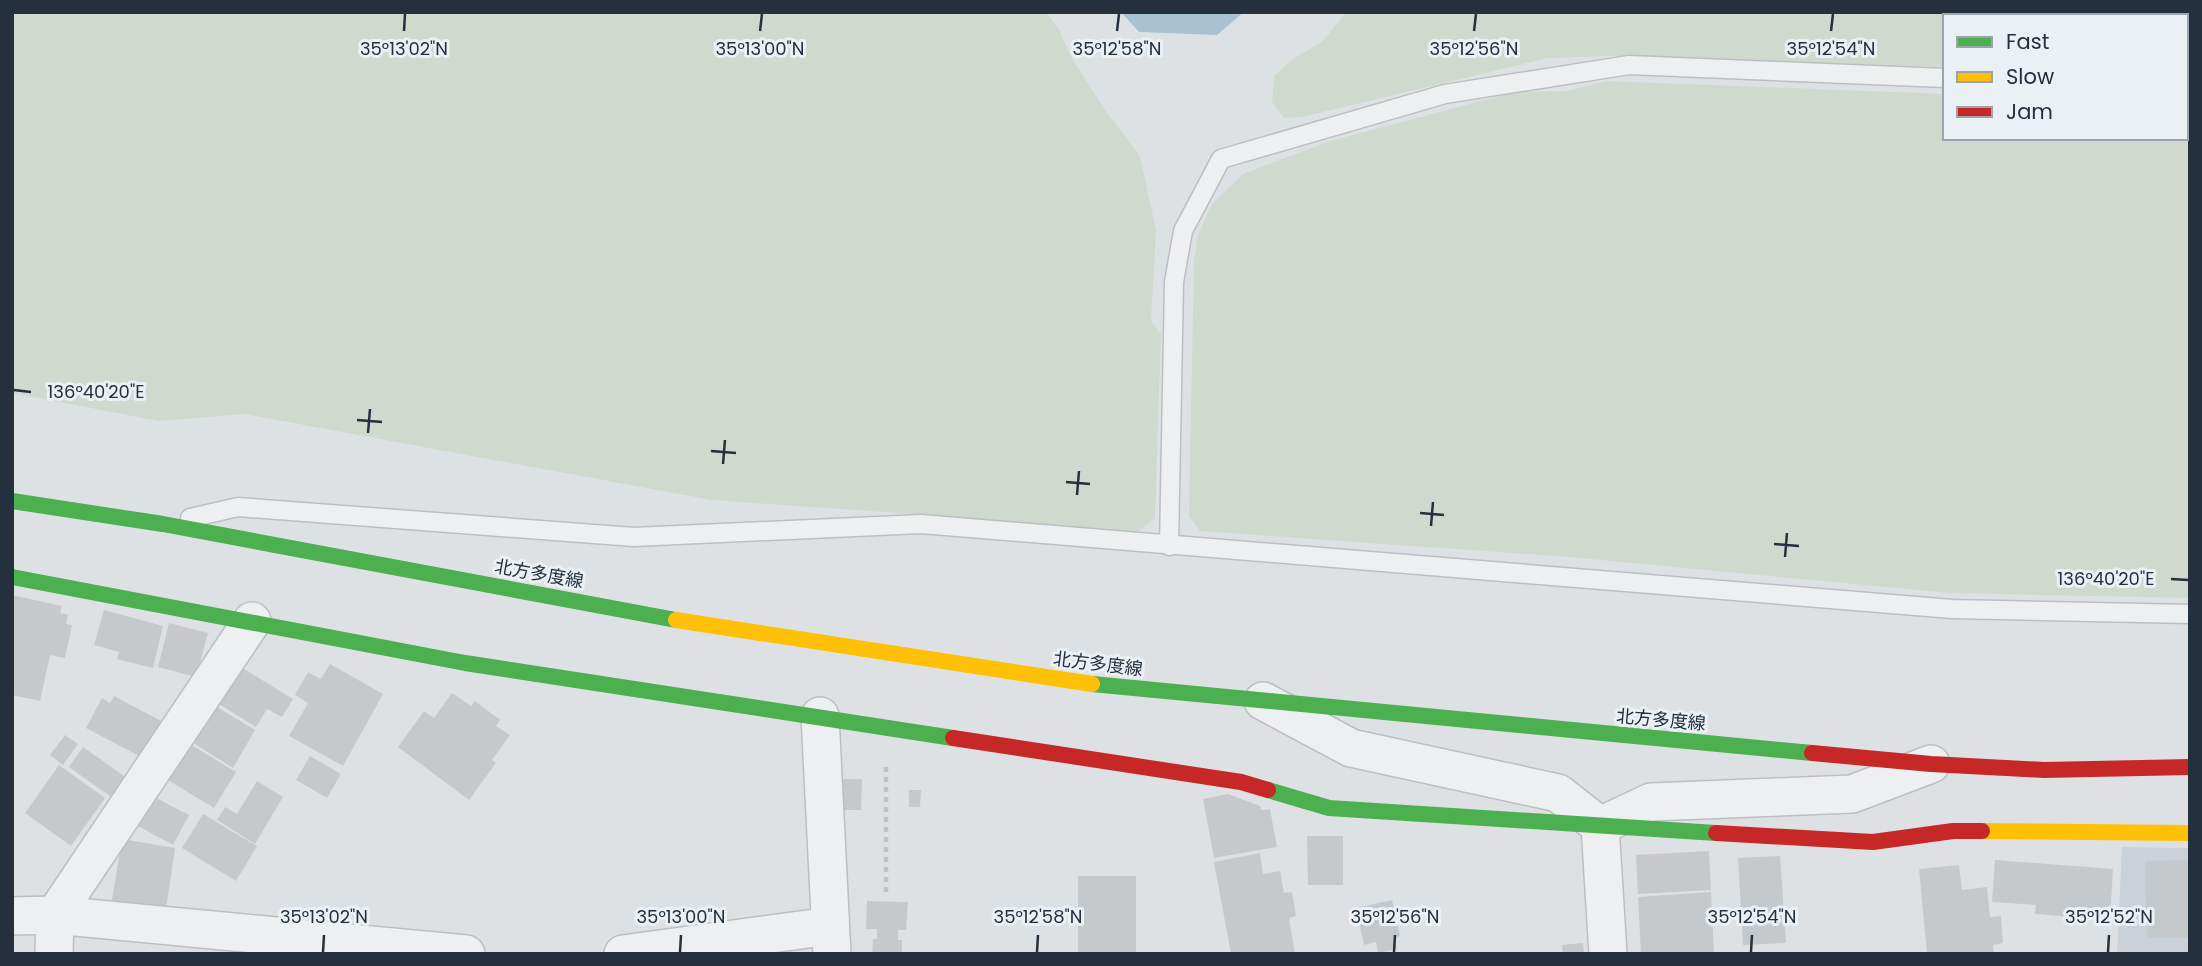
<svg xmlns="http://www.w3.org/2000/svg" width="2202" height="966" viewBox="0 0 2202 966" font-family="Poppins,'Noto Sans JP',sans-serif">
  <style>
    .built { fill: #cbd1d8 }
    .green { fill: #d0d9ce }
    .water { fill: #a9c2d2 }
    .building { fill: #c6c9cc }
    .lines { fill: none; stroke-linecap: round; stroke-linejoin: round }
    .lane-casing { stroke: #bcbfc2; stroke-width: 21 }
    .street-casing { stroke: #bcbfc2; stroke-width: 40 }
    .path { stroke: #bdc0c4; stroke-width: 4.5; stroke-dasharray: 5 5; stroke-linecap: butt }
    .lane { stroke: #edeff1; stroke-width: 18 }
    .street { stroke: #edeff1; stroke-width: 37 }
    .fast { stroke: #4caf50; stroke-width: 16 }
    .slow { stroke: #ffc107; stroke-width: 16 }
    .jam { stroke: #c62828; stroke-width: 16 }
    .ticks { fill: none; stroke: #24303e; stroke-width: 2.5 }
    .labels { text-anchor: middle; stroke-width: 6; stroke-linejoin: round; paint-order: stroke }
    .street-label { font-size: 18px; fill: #24303e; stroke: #ebf0f5 }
    .ticks-label { font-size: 18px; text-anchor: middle; fill: #24303e; stroke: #ebf0f5; stroke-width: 6; stroke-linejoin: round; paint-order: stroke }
  </style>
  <rect width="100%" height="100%" fill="#dee1e4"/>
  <path class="built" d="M2122 847 2190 848V954H2117Z"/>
  <path class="green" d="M12 12H1046L1059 29 1070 55 1105 110 1140 156 1156 230 1151 321 1161 334 1155 518 1137 532 926 515 712 500 244 414 159 421 12 393Z
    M1346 12H2190V76H2186V16H1945V67L1608 56 1548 58 1302 117 1284 118 1272 102 1274 76 1292 59 1322 42Z
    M1607 81 1945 94V138H2186V103H2190V598L1949 593 1569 557 1200 531 1189 516 1194 260 1198 235 1212 204 1243 174 1330 141 1515 92 1568 91Z"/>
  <path class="water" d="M1121 12H1244L1217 35 1139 32Z"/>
  <path class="building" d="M12 595 62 606 60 613 68 615 66 624 72 625 65 658 50 655 40 701 12 695Z
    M104 610 163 626 153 668 117 659 119 652 94 645Z
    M169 623 208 633 196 677 158 667Z
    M330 664 383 694 343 766 289 736 308 703 295 695 308 672 321 679Z
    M241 667 293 699 282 717 267 709 256 727 219 704Z
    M452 693 471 706 475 701 500 720 496 726 510 735 492 760 496 763 469 800 398 747 424 711 434 718Z
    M114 696 163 722 143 758 86 728 102 698 110 703Z
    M212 704 255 730 233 768 190 741Z
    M65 735 78 744 63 765 50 755Z
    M188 743 236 772 214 808 166 779Z
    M83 747 131 781 117 801 69 767Z
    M310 756 341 774 327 798 296 780Z
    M59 765 105 798 71 846 25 813Z
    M843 779H862L861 810H843Z
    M257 781 283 797 255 844 217 820 225 807 237 814Z
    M909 790H921L920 807H909Z
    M1228 794 1260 806 1261 810 1270 809 1277 847 1214 858 1203 799Z
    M152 796 189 815 173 845 138 826Z
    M203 814 257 846 236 881 182 848Z
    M1307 836H1343V885H1308Z
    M122 839 175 848 166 909 112 900Z
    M1709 851 1711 890 1638 894 1636 855Z
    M1260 853 1263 874 1280 871 1284 893 1292 892 1296 916 1289 918 1295 954H1231L1214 862Z
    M1780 856 1786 943 1743 945 1738 858Z
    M1995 860 2113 869 2110 920 2035 914 2036 905 1992 902Z
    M2190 860V937L2147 938 2145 861Z
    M1959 865 1962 890 1987 887 1990 917 2001 916 2003 943 1993 945 1994 954H1927L1919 869Z
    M1078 876H1136V954H1078Z
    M1711 892 1714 954H1641L1638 897Z
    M1392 900 1400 936 1395 938 1397 949 1378 953 1376 942 1364 945 1356 908Z
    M867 901 908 902 906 930H898V940H902V954H872L873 939H877V929H866Z
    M1583 943 1584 954H1563L1562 945Z"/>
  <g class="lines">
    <defs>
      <path id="lane" d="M2186 88 2190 89
        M190 518 238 507 634 537 921 524 1952 609 2190 614
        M1169 546 1174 282 1183 231 1221 159 1445 94 1629 65 1945 78"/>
      <path id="street" d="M1263 701 1351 748 1558 793 1600 826 1608 954
        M820 716 832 954
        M1600 826 1651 802 1852 794 1931 764
        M12 916 55 915 466 954
        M54 954 55 915 252 621
        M623 954 830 926"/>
    </defs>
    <use href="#lane" class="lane-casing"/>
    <use href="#street" class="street-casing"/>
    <path class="path" d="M886 767V896"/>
    <use href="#lane" class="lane"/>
    <use href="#street" class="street"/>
    <path class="fast" d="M12 501 163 524 676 620
      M12 577 465 663 953 738
      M1092 684 1812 753
      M1268 790 1329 808 1716 833"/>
    <path class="slow" d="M676 620 1092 684
      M1982 831 2190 833"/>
    <path class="jam" d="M953 738 1241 782 1268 790
      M1812 753 1931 764 2044 770 2190 767
      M1716 833 1873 842 1953 831H1982"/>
  </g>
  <path class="ticks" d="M404 31 405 14M760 31 762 14M1117 31 1119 14M1474 31 1476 14M1831 31 1833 14M14 390 31 392M357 420 382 422M368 433 370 409M711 451 736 453M723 464 725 440M1066 482 1090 484M1077 495 1079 471M1420 513 1444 515M1431 526 1433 502M1774 544 1799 546M1785 557 1787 533M2171 579 2188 580M323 952 324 935M680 952 681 935M1037 952 1038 935M1394 952 1395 935M1751 952 1752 935M2108 952 2109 935"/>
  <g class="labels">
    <g class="street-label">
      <text transform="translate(539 574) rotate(10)" y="6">北方多度線</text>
      <text transform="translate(1098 664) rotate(7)" y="6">北方多度線</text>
      <text transform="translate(1661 720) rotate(5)" y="6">北方多度線</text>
    </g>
  </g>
  <g class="ticks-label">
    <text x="404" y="55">35°13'02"N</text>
    <text x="760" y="55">35°13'00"N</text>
    <text x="1117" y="55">35°12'58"N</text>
    <text x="1474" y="55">35°12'56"N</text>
    <text x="1831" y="55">35°12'54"N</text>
    <text x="96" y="398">136°40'20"E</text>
    <text x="2106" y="585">136°40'20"E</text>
    <text x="324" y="923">35°13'02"N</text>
    <text x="681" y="923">35°13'00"N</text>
    <text x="1038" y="923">35°12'58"N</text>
    <text x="1395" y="923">35°12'56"N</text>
    <text x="1752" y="923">35°12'54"N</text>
    <text x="2109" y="923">35°12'52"N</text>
  </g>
  <rect width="2202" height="966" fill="none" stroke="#24303e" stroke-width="28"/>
  <rect x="1943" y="14" width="245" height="126" fill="#ebf0f5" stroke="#9ba3ac" stroke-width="2"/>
  <rect x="1957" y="37" width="35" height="10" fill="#4caf50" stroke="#9ba3ac" stroke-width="2"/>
  <text x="2006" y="49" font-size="21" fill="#24303e">Fast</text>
  <rect x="1957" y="72" width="35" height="10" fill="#ffc107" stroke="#9ba3ac" stroke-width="2"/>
  <text x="2006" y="84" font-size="21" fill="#24303e">Slow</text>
  <rect x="1957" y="107" width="35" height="10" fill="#c62828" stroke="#9ba3ac" stroke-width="2"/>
  <text x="2006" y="119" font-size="21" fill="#24303e">Jam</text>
</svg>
